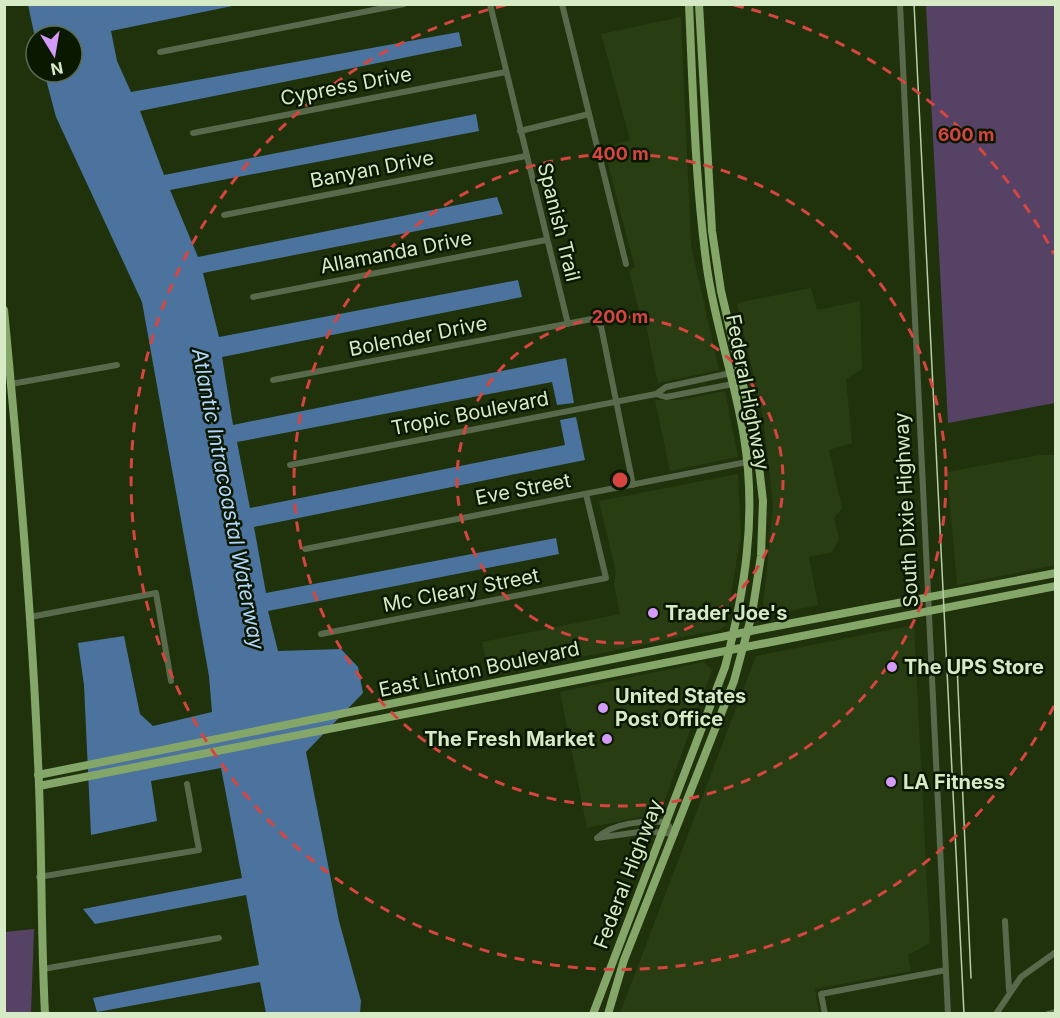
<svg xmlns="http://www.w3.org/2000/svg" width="1060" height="1018" viewBox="0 0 1060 1018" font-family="Inter,sans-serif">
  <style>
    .built { fill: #293d13 }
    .green { fill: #564264 }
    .water { fill: #4b739e }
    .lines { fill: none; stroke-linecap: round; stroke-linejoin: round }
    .minor { stroke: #59694c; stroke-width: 6 }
    .major { stroke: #85a669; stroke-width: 8 }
    .rail { stroke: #b8cda8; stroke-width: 1.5 }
    .ring { fill: none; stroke: #d64540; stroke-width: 3; stroke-dasharray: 10 8 }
    .poi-dot { fill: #d59bfa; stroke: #0a1800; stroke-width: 2 }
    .labels { text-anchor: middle; stroke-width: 5; stroke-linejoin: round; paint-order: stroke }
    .street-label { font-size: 20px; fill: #d5eac5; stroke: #0a1800 }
    .poi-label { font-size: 20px; font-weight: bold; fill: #d5eac5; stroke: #0a1800; text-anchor: start }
    .water-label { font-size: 21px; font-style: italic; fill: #b2d6fd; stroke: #0a1800 }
    .centre { fill: #d64540; stroke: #0a1800; stroke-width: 3 }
    .ring-label { font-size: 18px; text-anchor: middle; font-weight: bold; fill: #d64540; stroke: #0a1800; stroke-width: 5; stroke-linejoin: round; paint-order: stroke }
  </style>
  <rect width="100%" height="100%" fill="#1f320c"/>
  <path class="built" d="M681 17 691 245 719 370 658 383 643 310 639 311 629 271 635 267 632 257 604 148 630 140 601 34Z
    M811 288 817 310 860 301 862 369 846 379 852 443 829 450 842 508 834 518 839 539 832 552 809 557 818 605 762 617 773 506 763 416 737 303Z
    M725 391 738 457 670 471 655 400H681Z
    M1040 455H1055V565L957 585 947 472Z
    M738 474 741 534 726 625 719 630 489 675 482 642 620 614 614 584 616 572 599 501Z
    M914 625 930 943 908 955 911 971 815 989 819 1013H620L756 656Z
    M704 662 712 670 660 813 587 828 560 692Z"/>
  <path class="green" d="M926 5H1055V403L948 423Z
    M34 929 31 1013H5V932Z"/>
  <path class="water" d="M28 5H237L111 31 117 61 131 92 459 32 462 46 140 111 164 175 476 114 479 131 170 190 198 257 497 197 503 214 203 273 219 337 518 280 522 297 222 357 233 425 566 358 574 403 557 405 552 382 237 442 250 508 565 445 560 420 576 417 585 460 254 527 266 593 556 538 559 554 268 611 278 651 341 649 358 667 363 693 306 752 339 921 361 1001 360 1013H266L260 982 97 1012 93 998 259 965 246 895 95 924 83 909 242 878 221 768 151 781 157 821 91 835 84 685 78 643 124 636 140 714 153 726 212 712 209 676 142 302 56 117 44 72H72V36H36V42Z"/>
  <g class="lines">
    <path class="minor" d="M490 4 568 324
      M562 4 626 264
      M900 4 948 1014
      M160 52 404 4
      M520 131 589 114
      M193 133 506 72
      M224 215 526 156
      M253 297 546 240
      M273 380 592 319 601 326 633 485
      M11 384 117 365
      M656 394 666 397 743 382
      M290 465 656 394 666 387 740 371
      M305 549 747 462
      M30 617 156 593 171 681
      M321 634 606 578 586 494
      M597 838C612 823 645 820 666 822L675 834
      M597 838 646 831 675 834
      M39 877 199 850 187 784
      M1005 921 1009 990
      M43 969 219 938
      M825 1014 821 994 946 970
      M996 1014 1021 977 1056 952
      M1048 1014 1056 1012"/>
    <path class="major" d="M4 310C19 468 33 627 39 786 42 862 41 938 45 1014
      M38 775 766 628 1056 573
      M39 786 1056 586
      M593 1014 725 667C745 590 757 516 744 437 735 380 715 325 707 268 695 181 693 92 689 4
      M608 1014 624 960 734 681 752 614 761 556 763 501 756 440 721 291 712 231 699 4"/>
    <path class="rail" d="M914 4 964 1014
      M957 665 971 978"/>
  </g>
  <g class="ring">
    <circle cx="620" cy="480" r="163"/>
    <circle cx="620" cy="480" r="326"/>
    <path d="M1054 706A489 489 0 1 1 506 5M734 5A489 489 0 0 1 1054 254"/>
  </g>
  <g class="poi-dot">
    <circle cx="653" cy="613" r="6"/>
    <circle cx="892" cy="667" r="6"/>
    <circle cx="603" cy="708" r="6"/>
    <circle cx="607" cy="739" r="6"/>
    <circle cx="891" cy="782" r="6"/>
  </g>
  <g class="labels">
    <g class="street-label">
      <text transform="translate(346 86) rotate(-11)" y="7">Cypress Drive</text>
      <text transform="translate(372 169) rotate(-11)" y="7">Banyan Drive</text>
      <text transform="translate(559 222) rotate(76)" y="7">Spanish Trail</text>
      <text transform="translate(396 252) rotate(-11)" y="7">Allamanda Drive</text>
      <text transform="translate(418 336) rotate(-11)" y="7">Bolender Drive</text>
      <text transform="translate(748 392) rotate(79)" y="7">Federal Highway</text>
      <text transform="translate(470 413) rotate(-11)" y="7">Tropic Boulevard</text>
      <text transform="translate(523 489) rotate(-11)" y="7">Eve Street</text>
      <text transform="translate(906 510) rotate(-93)" y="7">South Dixie Highway</text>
      <text transform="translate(461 590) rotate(-11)" y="7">Mc Cleary Street</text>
      <text transform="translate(479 669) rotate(-12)" y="7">East Linton Boulevard</text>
      <text transform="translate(628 874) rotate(-69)" y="7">Federal Highway</text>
    </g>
    <g class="poi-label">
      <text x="665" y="620">Trader Joe's</text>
      <text x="904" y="674">The UPS Store</text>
      <text x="615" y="703">United States<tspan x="615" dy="23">Post Office</tspan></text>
      <text x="595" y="746" text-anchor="end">The Fresh Market</text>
      <text x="903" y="789">LA Fitness</text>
    </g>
    <g class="water-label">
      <text transform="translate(228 499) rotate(79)" y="7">Atlantic Intracoastal Waterway</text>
    </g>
  </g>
  <circle cx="620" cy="480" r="9" class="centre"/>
  <g class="ring-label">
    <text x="966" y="141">600 m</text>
    <text x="620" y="160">400 m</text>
    <text x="620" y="323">200 m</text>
  </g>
  <rect width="1060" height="1018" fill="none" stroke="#d5eac5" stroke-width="12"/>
  <g transform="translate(54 54) rotate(169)"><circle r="28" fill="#0a1800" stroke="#5b6c4f" stroke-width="1.5"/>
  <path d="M0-4.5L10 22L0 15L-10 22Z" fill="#d59bfa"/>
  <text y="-9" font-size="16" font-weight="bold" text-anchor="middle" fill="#d5eac5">N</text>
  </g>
</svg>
